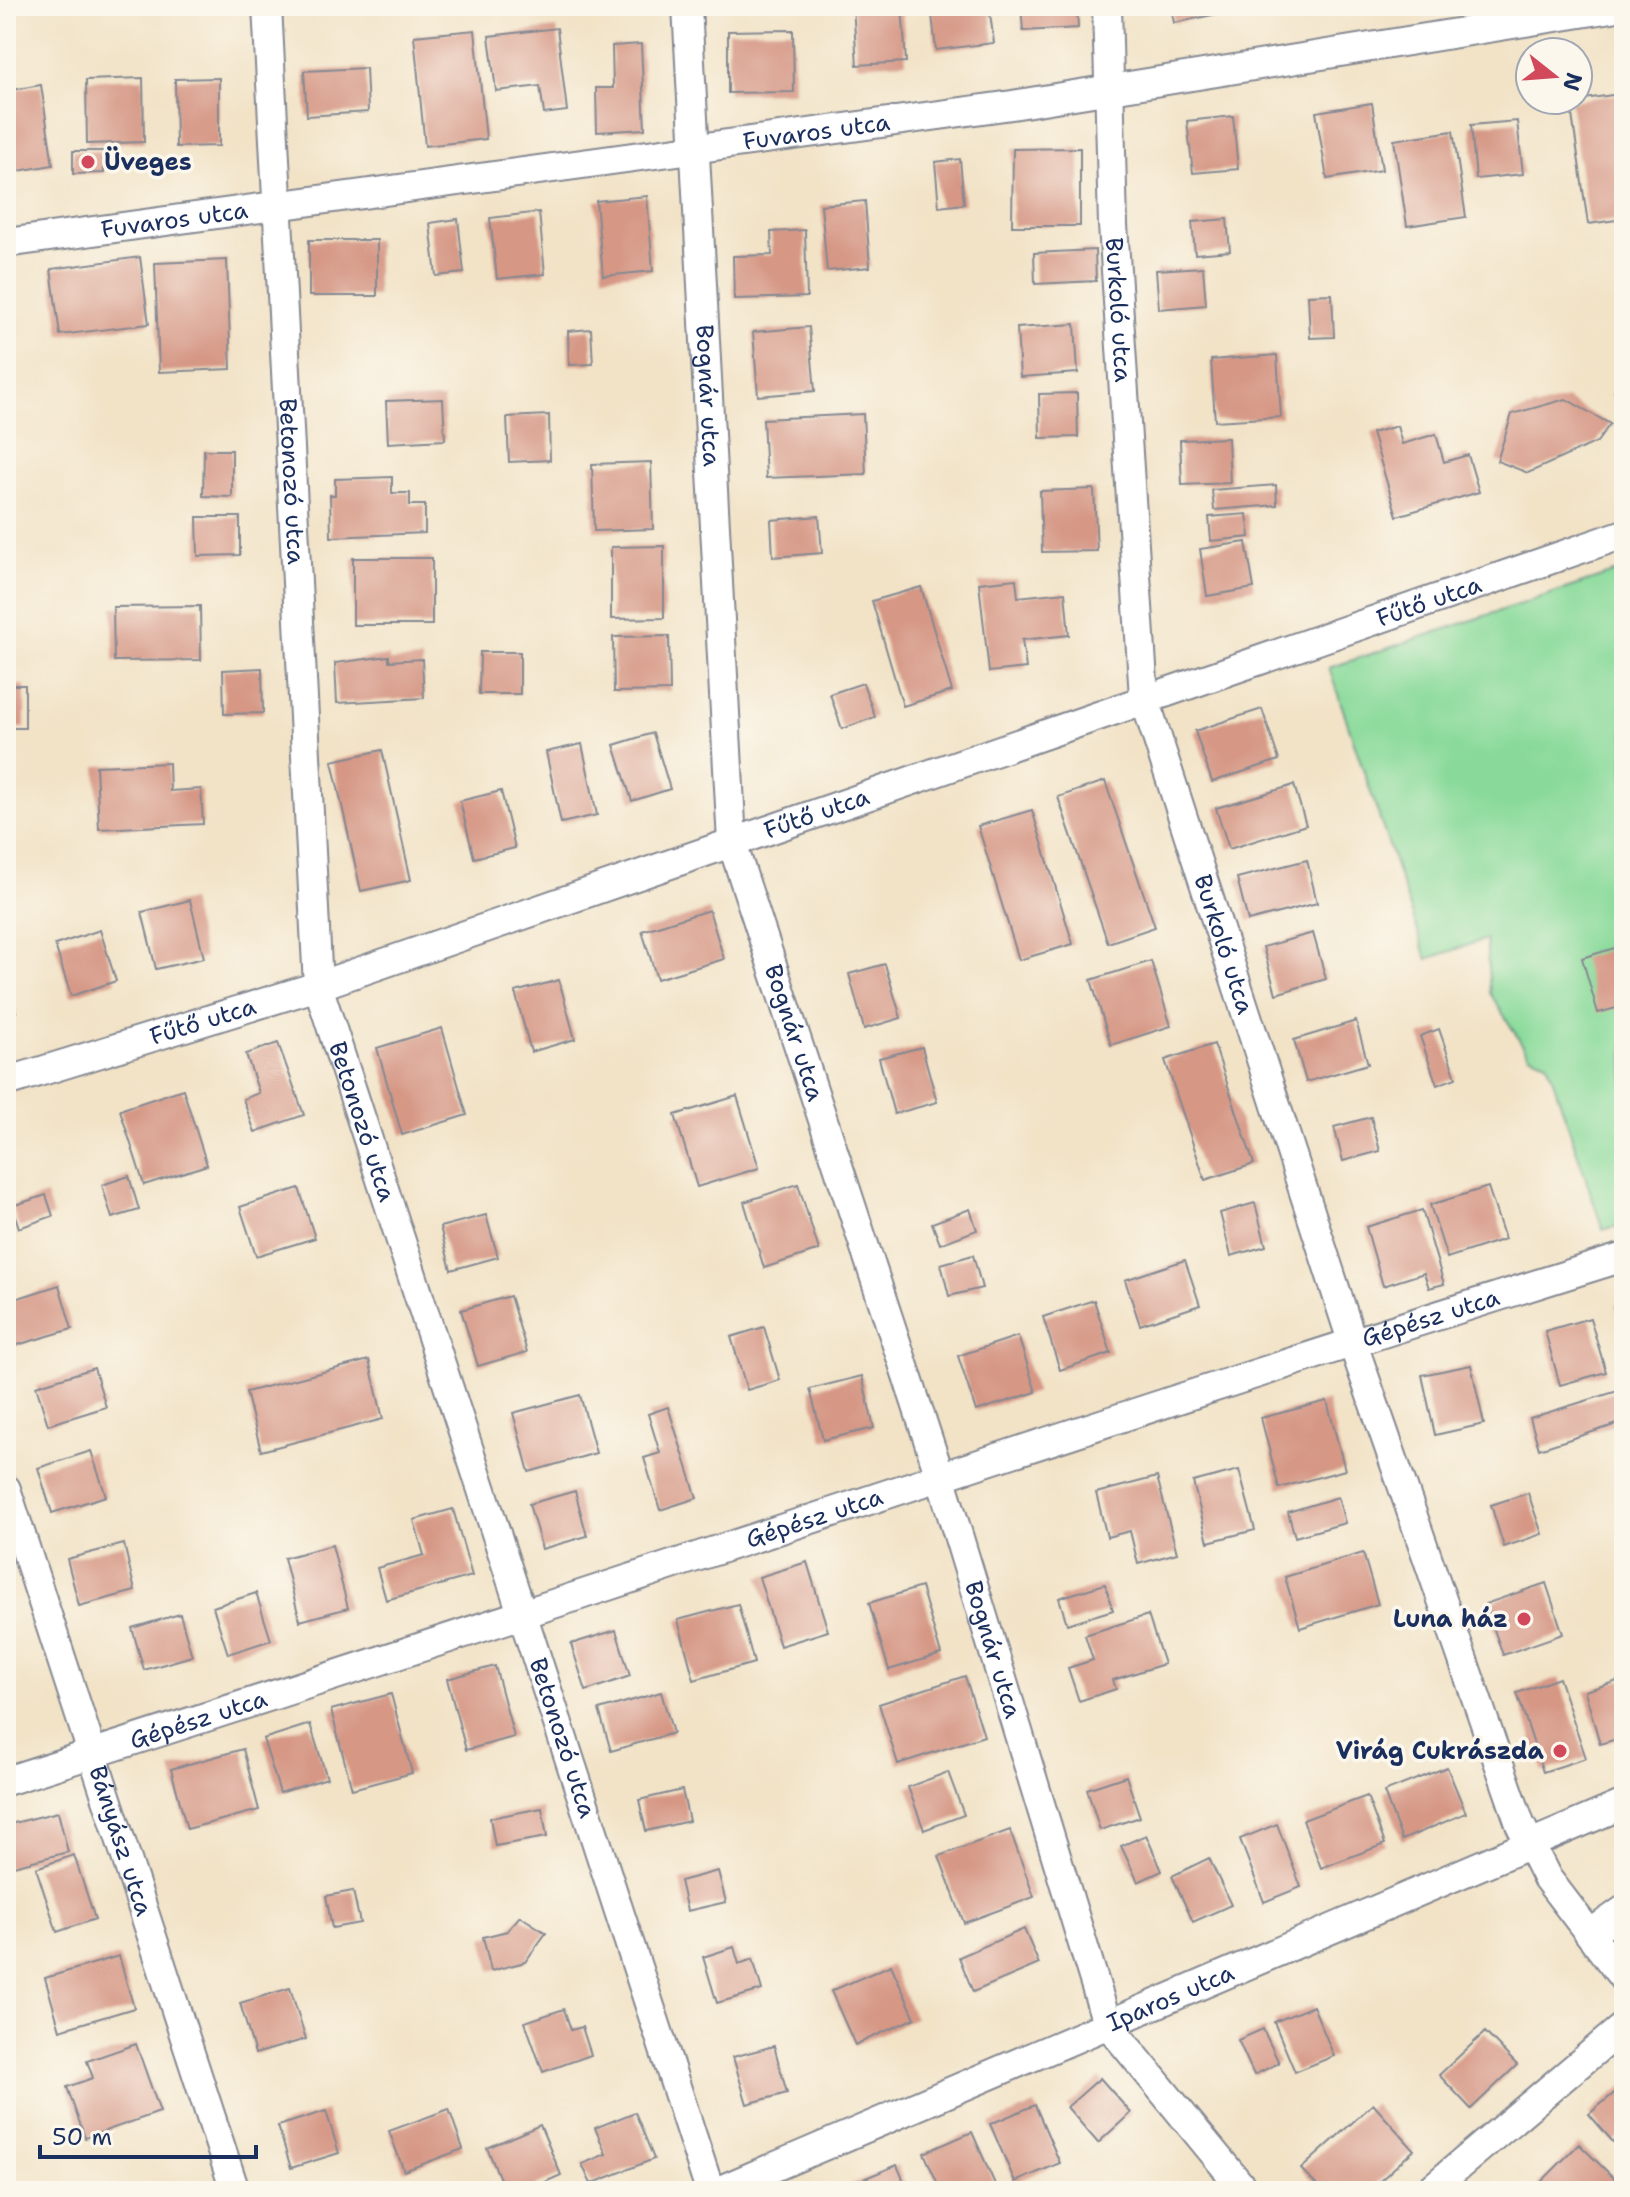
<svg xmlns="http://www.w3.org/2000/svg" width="1630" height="2197" viewBox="0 0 1630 2197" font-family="'Shantell Sans',sans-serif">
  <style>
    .green { fill: #89da9a; stroke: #52847c; stroke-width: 2 }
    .building { fill: #d69785 }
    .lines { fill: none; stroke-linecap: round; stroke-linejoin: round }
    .minor-casing { stroke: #868992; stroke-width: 32 }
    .minor { stroke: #fff; stroke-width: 28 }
    .poi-dot { fill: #d1495b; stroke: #fbf7ec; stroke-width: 3 }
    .labels { text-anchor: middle; stroke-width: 7; stroke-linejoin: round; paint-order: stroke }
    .street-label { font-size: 24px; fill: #1b2f5e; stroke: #fbf7ec }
    .poi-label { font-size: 24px; font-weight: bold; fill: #1b2f5e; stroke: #fbf7ec; text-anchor: end }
  </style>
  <rect width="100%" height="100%" fill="#fbf7ec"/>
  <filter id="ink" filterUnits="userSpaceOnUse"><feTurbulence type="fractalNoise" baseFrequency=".0125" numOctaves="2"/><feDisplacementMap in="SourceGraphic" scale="16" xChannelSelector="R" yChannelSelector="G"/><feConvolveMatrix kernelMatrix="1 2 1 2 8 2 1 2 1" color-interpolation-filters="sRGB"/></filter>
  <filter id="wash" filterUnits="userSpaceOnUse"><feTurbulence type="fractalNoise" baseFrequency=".006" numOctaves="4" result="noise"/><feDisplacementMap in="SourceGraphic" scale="32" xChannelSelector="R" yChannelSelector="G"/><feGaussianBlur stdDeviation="1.8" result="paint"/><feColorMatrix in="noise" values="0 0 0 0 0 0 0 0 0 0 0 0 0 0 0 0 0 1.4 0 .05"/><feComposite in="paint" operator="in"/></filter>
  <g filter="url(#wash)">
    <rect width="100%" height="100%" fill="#f2e3c7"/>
    <path class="green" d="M1616 572 1624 598V1224L1603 1230 1547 1062 1529 1055 1490 993 1486 939 1427 959 1329 668Z"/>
    <g id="blocks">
      <path class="building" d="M853 6H902L906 62 857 65Z
        M931 6H989L994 43 936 50Z
        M1021 6H1077L1078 28 1023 31Z
        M1171 6H1246V8L1174 23Z
        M557 28 567 111 544 114 540 86 496 91 489 36Z
        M475 30 486 139 425 146 414 36Z
        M793 30 794 92 728 93V31Z
        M641 44 645 129 597 132 596 88H613L612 46Z
        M366 68 368 112 307 116 304 71Z
        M143 78 144 142 87 144 86 80Z
        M219 78V146L176 147 175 79Z
        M41 85 53 165 6 173V91Z
        M1620 94 1624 123V219L1588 224 1570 101Z
        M1372 103 1382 170 1327 179 1316 112Z
        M1233 116 1238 169 1193 173 1187 121Z
        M1517 121 1523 174 1476 179 1471 125Z
        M1453 131 1466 217 1407 226 1394 140Z
        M1080 148V226H1012L1013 149Z
        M73 151H104V173L73 174Z
        M960 159 964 204 939 207 935 162Z
        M647 196 653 271 603 276 596 201Z
        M865 201 870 267 827 271 821 205Z
        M539 212 545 274 497 279 490 218Z
        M458 219 464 273 436 276 430 223Z
        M1227 219 1230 251 1195 254 1192 222Z
        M805 230 807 297 734 299 733 256 772 255 771 232Z
        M309 240H377V296H309Z
        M1095 250 1096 281 1035 284 1034 253Z
        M140 257 149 324 60 335 51 269Z
        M227 260 231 369 159 372 155 263Z
        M1203 267 1206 305 1159 309 1156 270Z
        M1332 294 1334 337 1310 338 1308 295Z
        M1075 324 1078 373 1020 377 1017 328Z
        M809 327 815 391 758 396 753 332Z
        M591 329 593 364 569 365 568 331Z
        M1277 355 1281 417 1215 421 1211 360Z
        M1624 388V418H1623L1614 391Z
        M1077 393 1078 437 1040 438 1039 394Z
        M443 399 445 440 388 443 386 401Z
        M1566 399 1610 424 1597 442 1528 473 1497 461 1512 414Z
        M863 414 866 474 766 478 763 419Z
        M549 415 550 460 509 462 507 417Z
        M1397 426 1402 444 1436 434 1444 462 1468 455 1479 492 1397 516 1372 433Z
        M1228 438 1230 483 1182 485 1180 440Z
        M204 450H232V497L203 496Z
        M651 462 653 529 594 531 592 464Z
        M392 477V493H410V505H425V533L331 537 330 495H335V479Z
        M1276 485 1277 505 1214 510 1212 490Z
        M1094 489 1097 551 1042 552 1040 491Z
        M1247 514 1250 537 1211 541 1209 517Z
        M819 516 822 553 773 557 771 520Z
        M197 517H240V555L198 556Z
        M1246 542 1254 588 1207 596 1200 549Z
        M664 546V618L611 619V547Z
        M353 558H432V625H353Z
        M1016 579 1018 597 1065 592 1069 635 1022 640 1026 668 989 672 979 583Z
        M921 587 952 691 903 706 872 601Z
        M200 606 201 660 114 661 113 607Z
        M669 636 670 691 614 692 613 637Z
        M480 652H520V694H479Z
        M389 656V661L422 659 424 698 337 703 335 663Z
        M262 668 263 713 224 714 223 670Z
        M863 683 875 717 842 729 830 694Z
        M6 685H25V728H6Z
        M1262 709 1279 760 1212 782 1195 731Z
        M653 733 670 789 632 801 614 745Z
        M582 744 597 815 561 823 546 752Z
        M382 750 411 880 361 891 332 761Z
        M169 763 170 791 201 789 203 824 99 829 96 766Z
        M1105 781 1155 927 1108 943 1058 797Z
        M1294 785 1306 825 1229 849 1216 808Z
        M501 791 515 848 474 858 460 801Z
        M1032 810 1073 944 1019 960 978 826Z
        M1307 860 1317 903 1248 921 1237 878Z
        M190 900 204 958 156 969 142 912Z
        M709 910 724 959 657 979 642 931Z
        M100 930 116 981 71 996 55 945Z
        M1313 933 1326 979 1276 994 1263 947Z
        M1624 945V1006L1598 1013 1582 958Z
        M1151 961 1171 1026 1111 1045 1091 980Z
        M885 964 901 1018 864 1029 849 974Z
        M559 980 575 1039 531 1052 515 992Z
        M6 982 16 1012 6 1015Z
        M1356 1021 1368 1064 1306 1082 1294 1040Z
        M442 1028 467 1115 402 1135 377 1048Z
        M1439 1029 1456 1078 1437 1085 1420 1036Z
        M278 1043 304 1115 255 1132 243 1099 259 1093 246 1054Z
        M1214 1044 1254 1164 1205 1180 1165 1060Z
        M922 1047 937 1102 894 1114 879 1058Z
        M183 1089 207 1165 144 1185 120 1110Z
        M737 1096 759 1168 697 1187 675 1115Z
        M1371 1117 1380 1151 1343 1161 1334 1127Z
        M129 1176 139 1210 112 1218 102 1185Z
        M798 1184 819 1250 764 1268 744 1202Z
        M1488 1187 1505 1239 1447 1258 1430 1205Z
        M299 1188 315 1238 256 1256 240 1207Z
        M46 1195 53 1216 19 1228 12 1206Z
        M1255 1203 1266 1246 1231 1256 1220 1213Z
        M970 1209 977 1230 940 1244 932 1223Z
        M1422 1210 1444 1284 1429 1288 1424 1273 1383 1286 1366 1227Z
        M486 1215 498 1257 451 1270 440 1227Z
        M973 1255 982 1288 949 1296 941 1264Z
        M1185 1260 1200 1305 1140 1325 1125 1280Z
        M59 1285 72 1329 14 1346 6 1319V1302Z
        M510 1296 527 1352 478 1366 461 1310Z
        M1094 1300 1111 1353 1060 1370 1043 1317Z
        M1624 1302V1334H1623L1616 1305Z
        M1590 1318 1606 1372 1560 1385 1545 1331Z
        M764 1327 780 1380 747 1390 731 1337Z
        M1018 1336 1036 1392 976 1411 958 1356Z
        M369 1360 383 1419 261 1451 246 1392Z
        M1471 1365 1484 1424 1435 1435 1422 1375Z
        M94 1368 106 1407 48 1425 36 1386Z
        M862 1376 874 1428 823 1440 810 1389Z
        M1624 1389V1422L1539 1449 1530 1418Z
        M580 1395 596 1453 529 1472 513 1413Z
        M1327 1401 1345 1470 1279 1488 1261 1418Z
        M668 1407 697 1498 660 1510 644 1458 660 1453 648 1414Z
        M91 1451 106 1496 52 1513 38 1468Z
        M1239 1470 1255 1530 1208 1542 1193 1482Z
        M1157 1477 1177 1553 1138 1564 1130 1531 1107 1537 1096 1493Z
        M575 1491 587 1536 542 1549 529 1504Z
        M1528 1493 1542 1534 1504 1547 1491 1505Z
        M1338 1497 1345 1523 1295 1537 1288 1512Z
        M453 1509 472 1576 386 1600 377 1568 424 1555 414 1520Z
        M124 1544 135 1591 79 1606 67 1559Z
        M332 1545 348 1608 300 1621 284 1558Z
        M1363 1553 1378 1604 1300 1628 1285 1577Z
        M807 1562 828 1631 780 1646 759 1577Z
        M1546 1583 1563 1634 1503 1655 1485 1604Z
        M1105 1584 1113 1610 1067 1624 1059 1598Z
        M921 1587 941 1654 889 1670 869 1603Z
        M256 1593 271 1640 228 1654 213 1607Z
        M738 1604 754 1663 694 1680 678 1620Z
        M180 1614 192 1656 144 1670 132 1628Z
        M1148 1615 1164 1664 1113 1680 1116 1689 1079 1701 1068 1668 1093 1660 1085 1635Z
        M616 1630 630 1676 586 1691 571 1644Z
        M495 1666 514 1737 466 1750 447 1679Z
        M965 1676 984 1736 898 1764 879 1704Z
        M1559 1678 1586 1758 1543 1772 1517 1693Z
        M1624 1679V1737L1600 1744 1585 1691Z
        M661 1692 673 1733 611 1751 599 1710Z
        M391 1694 412 1773 352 1789 331 1710Z
        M310 1724 327 1778 280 1793 263 1739Z
        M243 1749 259 1810 187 1829 171 1769Z
        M1447 1767 1466 1813 1402 1840 1384 1792Z
        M948 1772 964 1815 924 1830 908 1787Z
        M1126 1776 1140 1817 1100 1830 1087 1789Z
        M682 1790 689 1821 646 1831 639 1800Z
        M1367 1796 1385 1844 1321 1868 1303 1820Z
        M542 1808 547 1837 495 1846 490 1818Z
        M58 1812 68 1852 6 1868V1825Z
        M1277 1824 1301 1887 1264 1902 1240 1839Z
        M1010 1830 1034 1897 964 1923 939 1856Z
        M1146 1835 1162 1871 1138 1882 1121 1846Z
        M74 1855 95 1919 57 1932 36 1868Z
        M1209 1858 1231 1905 1193 1922 1172 1876Z
        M718 1871 726 1902 687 1911 680 1881Z
        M353 1891 360 1923 332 1928 326 1896Z
        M520 1916 546 1933 525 1962 491 1971 483 1937 507 1931Z
        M1024 1929 1039 1964 973 1992 959 1957Z
        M734 1947 739 1964 753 1959 762 1990 717 2003 703 1957Z
        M119 1956 134 2008 60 2030 45 1978Z
        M891 1965 915 2018 855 2045 831 1991Z
        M290 1988 306 2039 255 2054 240 2003Z
        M1313 2006 1334 2056 1295 2072 1274 2022Z
        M564 2009 571 2030 582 2027 591 2055 543 2072 525 2022Z
        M1263 2029 1279 2063 1254 2075 1238 2040Z
        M1485 2032 1517 2065 1471 2109 1439 2075Z
        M136 2044 160 2112 85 2138 67 2087 93 2078 87 2061Z
        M774 2046 787 2093 747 2104 733 2057Z
        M1100 2078 1131 2113 1098 2143 1067 2107Z
        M1624 2085V2133L1613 2142 1589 2114Z
        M1373 2104 1414 2150 1369 2191H1322L1301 2169Z
        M1035 2105 1060 2163 1015 2182 990 2124Z
        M449 2109 463 2149 404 2171 389 2131Z
        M326 2111 339 2153 291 2168 278 2126Z
        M635 2112 654 2159 591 2184 582 2164 606 2154 595 2128Z
        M540 2125 561 2175 525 2191H505L487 2148Z
        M972 2132 998 2191H941L924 2153Z
        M1579 2144 1621 2185 1615 2191H1543L1538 2185Z
        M897 2165 908 2191H834Z"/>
    </g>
  </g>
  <g filter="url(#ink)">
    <use href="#blocks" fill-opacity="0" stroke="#868992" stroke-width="2"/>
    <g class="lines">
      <defs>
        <g id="minor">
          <path id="s1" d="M267 6 318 986 710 2191"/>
          <path id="s2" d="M687 6 732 843 941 1479 1107 2023 1245 2191"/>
          <path id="s3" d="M1107 6 1113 225 1144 697 1352 1341 1520 1824 1547 1878 1624 1979"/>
          <path id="s4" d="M6 243 1012 105 1624 6"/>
          <path id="s5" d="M6 1082 318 986 1624 534"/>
          <path id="s6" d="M6 1489 235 2191"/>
          <path id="s7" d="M6 1781C547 1610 1083 1425 1624 1257"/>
          <path d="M1590 1934 1624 1910"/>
          <path id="s8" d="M718 2191 1624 1804"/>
          <path d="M1429 2191 1624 2026"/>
        </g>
      </defs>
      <use href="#minor" class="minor-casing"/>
      <use href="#minor" class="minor"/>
    </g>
  </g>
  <g class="poi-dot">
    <circle cx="88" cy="162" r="8"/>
    <circle cx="1524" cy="1619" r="8"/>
    <circle cx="1560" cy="1751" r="8"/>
  </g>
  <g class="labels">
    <g class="street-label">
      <text dy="8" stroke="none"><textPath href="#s4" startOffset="818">Fuvaros utca</textPath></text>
      <text dy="8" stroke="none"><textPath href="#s4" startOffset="170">Fuvaros utca</textPath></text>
      <text dy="8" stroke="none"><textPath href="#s3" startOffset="304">Burkoló utca</textPath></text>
      <text dy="8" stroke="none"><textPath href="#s2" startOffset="390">Bognár utca</textPath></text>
      <text dy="8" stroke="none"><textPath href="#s1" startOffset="476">Betonozó utca</textPath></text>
      <text dy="8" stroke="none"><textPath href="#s5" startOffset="1502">Fűtő utca</textPath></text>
      <text dy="8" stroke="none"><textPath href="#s5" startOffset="854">Fűtő utca</textPath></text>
      <text dy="8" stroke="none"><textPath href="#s3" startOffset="952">Burkoló utca</textPath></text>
      <text dy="8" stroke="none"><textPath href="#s5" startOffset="206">Fűtő utca</textPath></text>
      <text dy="8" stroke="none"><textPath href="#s2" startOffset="1038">Bognár utca</textPath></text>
      <text dy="8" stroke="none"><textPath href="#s1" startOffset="1124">Betonozó utca</textPath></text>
      <text dy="8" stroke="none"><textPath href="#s7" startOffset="1498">Gépész utca</textPath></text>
      <text dy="8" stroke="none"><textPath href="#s7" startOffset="850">Gépész utca</textPath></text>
      <text dy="8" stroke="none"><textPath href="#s2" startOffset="1686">Bognár utca</textPath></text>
      <text dy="8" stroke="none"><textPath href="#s7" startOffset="202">Gépész utca</textPath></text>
      <text dy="8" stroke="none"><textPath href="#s1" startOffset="1772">Betonozó utca</textPath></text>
      <text dy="8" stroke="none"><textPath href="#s6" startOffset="370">Bányász utca</textPath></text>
      <text dy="8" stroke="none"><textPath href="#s8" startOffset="492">Iparos utca</textPath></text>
    </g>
    <g class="poi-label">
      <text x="104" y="170" text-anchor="start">Üveges</text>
      <text x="1508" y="1627">Luna ház</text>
      <text x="1544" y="1759">Virág Cukrászda</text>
    </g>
  </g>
  <rect width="1630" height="2197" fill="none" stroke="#fbf7ec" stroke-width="32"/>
  <g transform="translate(1554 76) rotate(107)"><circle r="38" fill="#fbf7ec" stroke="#a1a7b3" stroke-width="2"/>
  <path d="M0-6L14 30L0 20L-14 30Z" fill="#d1495b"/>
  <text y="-12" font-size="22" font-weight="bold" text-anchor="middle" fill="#1b2f5e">N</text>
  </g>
  <path d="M40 2145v12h216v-12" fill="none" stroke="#1b2f5e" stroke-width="4"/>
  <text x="52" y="2145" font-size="24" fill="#1b2f5e" stroke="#fbf7ec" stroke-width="6" paint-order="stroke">50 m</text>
</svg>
